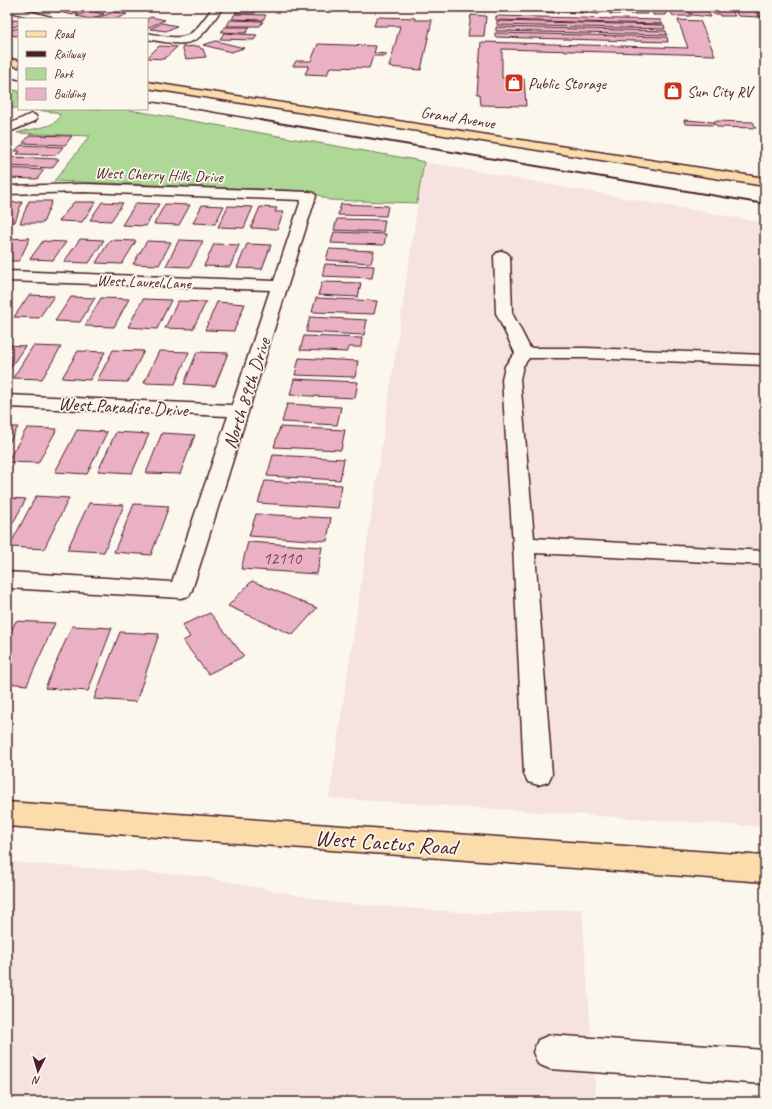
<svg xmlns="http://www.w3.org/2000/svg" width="772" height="1109" viewBox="0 0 772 1109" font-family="Caveat,sans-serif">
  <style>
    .built { fill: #f6e2e0 }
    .green { fill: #add896; stroke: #7c7c60 }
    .building { fill: #eab1c4; stroke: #4a1f2b }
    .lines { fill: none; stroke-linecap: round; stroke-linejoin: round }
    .minor-casing { stroke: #4a1f2b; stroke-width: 3 }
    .major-casing { stroke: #4a1f2b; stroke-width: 3 }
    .highway-casing { stroke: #4a1f2b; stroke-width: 3 }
    .minor { fill: #fbf7ec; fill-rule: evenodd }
    .major { fill: #faddab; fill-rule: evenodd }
    .highway { fill: #faddab; fill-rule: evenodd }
    .rail-far1 { stroke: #4a1f2b; stroke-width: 1.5 }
    .rail { stroke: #4a1f2b; stroke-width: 2 }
    .labels { text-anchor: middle; stroke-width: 3.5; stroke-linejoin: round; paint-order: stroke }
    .far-poi-label { font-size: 16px; fill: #4a1f2b; stroke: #fbf7ec; text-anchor: start }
    .far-street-label { font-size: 16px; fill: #4a1f2b; stroke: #fbf7ec }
    .number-label { font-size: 17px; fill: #724451 }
    .street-label { font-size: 19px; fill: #4a1f2b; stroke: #fbf7ec }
    .near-street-label { font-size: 23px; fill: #4a1f2b; stroke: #fbf7ec }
  </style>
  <rect width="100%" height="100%" fill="#fbf7ec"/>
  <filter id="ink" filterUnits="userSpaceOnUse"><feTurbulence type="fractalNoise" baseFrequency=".025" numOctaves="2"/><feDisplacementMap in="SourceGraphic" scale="8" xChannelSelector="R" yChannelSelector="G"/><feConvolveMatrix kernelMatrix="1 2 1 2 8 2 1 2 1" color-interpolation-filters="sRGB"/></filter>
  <g filter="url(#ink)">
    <path class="built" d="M424 162 765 223V827L329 798Z
      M7 862 199 876 337 903 486 914 582 909 596 1102H7Z"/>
    <path class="green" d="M7 89 19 91V108H7Z
      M26 109H124L416 160 424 162 417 203 329 200 310 191 54 181 90 136 17 133C29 128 57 129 60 115L54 112Z"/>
    <path class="building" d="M52 7H72L56 12 47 9Z
      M76 7H95L73 15 59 12Z
      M494 7H510L512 8 483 11 479 9Z
      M537 7H554L555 13 538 11Z
      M561 7H582L583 13 562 12Z
      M586 7H602L603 12H599V14L587 13Z
      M603 7H621L624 14H610L609 11H605Z
      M628 7H644L647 14H630Z
      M646 7 664 8 666 15H653V12H647Z
      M239 8H258L255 13H235Z
      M669 8H687L691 16H673Z
      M689 8 707 9 711 17 692 15Z
      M718 9H730L735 16H720L719 14H713L711 10H719Z
      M735 10H755L759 17 738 16Z
      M756 10H765V17H760Z
      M90 11 104 14 91 19 76 16Z
      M113 12 127 14 116 19H95Z
      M235 14 266 15 263 20 232 19Z
      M471 15 486 16 484 36H468Z
      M496 16 661 20 662 24 496 20Z
      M151 17 165 20 147 28V19Z
      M377 17 415 18V20H432L421 70 389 67 400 26H374Z
      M15 20 19 21V25L7 29V22Z
      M230 20 263 21 260 26H227Z
      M678 20 700 21 715 55 502 49V78L524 79 526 106 481 105 480 94H477L481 42 688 48Z
      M497 21 664 25 665 29 497 25Z
      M162 23 177 26 166 31 150 29Z
      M225 27H250L246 33 221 32Z
      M496 27 666 31 667 35 496 31Z
      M19 28V35L16 36 7 34V31Z
      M224 33 257 35 254 40 220 39Z
      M495 33 667 37 668 42 495 37Z
      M216 41 244 48 231 52 203 45Z
      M318 44 376 46 374 53 387 54 386 56H373L369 68 330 67 327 75 305 74 309 66H293L296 61H311Z
      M159 46 177 47 164 59 147 58Z
      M199 46 201 49H203L206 57 186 59 182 47Z
      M684 120 713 122 714 125 685 124Z
      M714 121 753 122 756 128 717 127Z
      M30 135 72 136 65 145 23 143Z
      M21 145 63 147 56 155 17 154 20 151H15Z
      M11 157 59 159 52 168 7 166V162Z
      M7 168 44 170 37 179 7 178Z
      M29 201H52L43 223H20Z
      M22 202 15 222 7 223V203Z
      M74 202H96L82 222 59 221Z
      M102 202 123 203 111 221 90 220Z
      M136 203 159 204 146 226 122 225Z
      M165 204 190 205 179 225 154 224Z
      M341 204 388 206 386 216 338 215Z
      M202 205 224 206 215 224 193 223Z
      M228 206 253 207 244 228 218 227Z
      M260 207 277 208 275 212H284L277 229 251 228Z
      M337 219 385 220 383 232 334 230Z
      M334 232 386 234 384 245 331 243Z
      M30 238 19 261H7V239Z
      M80 239 104 240 89 263 64 262Z
      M110 240 136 241 122 264 96 263Z
      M179 240 203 241 190 267 166 266Z
      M43 241 66 242 53 260 30 259Z
      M147 241 171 242 159 265 133 264Z
      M214 244 239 245 230 267 204 266Z
      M247 244 271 245 262 269 237 268Z
      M329 249 374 251 371 263 326 260Z
      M325 264 374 266 372 278 322 276Z
      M322 282 361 283 358 297 318 295Z
      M29 295 54 296 39 318 14 317Z
      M71 297 95 298 80 322 55 321Z
      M101 298 129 299 114 327 85 326Z
      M316 298 377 301 374 314 312 312Z
      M143 299 171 300 157 329 128 327Z
      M178 301 206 302 193 329 165 328Z
      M217 302 245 304 234 331 205 330Z
      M310 317 367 320 364 335 306 332Z
      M304 336 362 338 361 347H348L347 352 300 350Z
      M7 345 25 346 7 373Z
      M33 346 61 347 42 379 13 378Z
      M113 350 144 351 128 382 97 381Z
      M78 351 105 352 90 380 62 378Z
      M159 351 189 352 175 384 144 383Z
      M197 352 228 353 215 386 184 384Z
      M299 358 358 361 355 377 295 375Z
      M294 379 358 382 355 398 290 395Z
      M287 404 341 407 337 425 282 422Z
      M7 427H18L7 446Z
      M280 427 345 430 341 450 274 447Z
      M27 428 57 429 38 463 7 462Z
      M77 430 107 432 87 474 55 472Z
      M116 432 149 434 132 473 98 471Z
      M162 433 195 435 180 474 146 473Z
      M273 455 344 459 340 480 267 476Z
      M265 481 342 485 338 508 258 503Z
      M36 496 69 498 44 549 9 547Z
      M7 498 26 499 7 534Z
      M89 503 124 505 104 552 67 550Z
      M134 504 169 506 151 555 114 552Z
      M256 514 331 518 327 541 249 536Z
      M248 542 322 547 317 574 241 569Z
      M252 581 317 608 293 635 228 606Z
      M210 613 244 656 208 674 183 641 190 637 182 625Z
      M16 621 55 623 27 685 7 683V639Z
      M72 626 112 628 88 691 45 688Z
      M120 632 159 634 136 702 94 699Z"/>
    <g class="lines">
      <defs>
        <path id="minor" d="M7 7H14L51 17 53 19H37L7 11Z
          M213 7H223C196 46 195 48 147 39V33C189 41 188 41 213 7Z
          M752 7H765V10H757Z
          M31 114 35 115 37 118 35 121 7 133V125Z
          M84 184 309 192 314 193 316 196 192 590 189 596 181 598 7 588V572L172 582 228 416 7 407V395L232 405 270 290 7 281V271L274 281 301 200 84 192 7 194V186Z
          M502 251 507 253 510 256 512 313 530 348H586L765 355V365L586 358H529L523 366 520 379 534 538 765 551V565L535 553 552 774 548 782 538 785 528 782 524 774 513 545 502 379 505 366 515 353 496 313 494 256 497 253Z
          M550 1035 765 1050V1084L550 1069 538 1064 533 1052 538 1040Z"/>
        <path id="major" d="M7 802 765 856V882L7 826Z"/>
        <path id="highway" d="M7 58 19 61V67L7 64Z
          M147 82 765 178V186L147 88Z"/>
      </defs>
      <use href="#minor" class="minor-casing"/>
      <use href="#major" class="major-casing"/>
      <use href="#highway" class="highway-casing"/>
      <use href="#minor" class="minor"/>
      <use href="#major" class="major"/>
      <use href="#highway" class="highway"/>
      <path class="rail-far1" d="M7 77 19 80
        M147 101 266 121"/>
      <path class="rail" d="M260 120 765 204"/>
    </g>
  </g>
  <defs>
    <symbol id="shop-square" viewBox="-11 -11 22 22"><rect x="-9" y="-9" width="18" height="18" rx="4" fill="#c8321e" stroke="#fbf7ec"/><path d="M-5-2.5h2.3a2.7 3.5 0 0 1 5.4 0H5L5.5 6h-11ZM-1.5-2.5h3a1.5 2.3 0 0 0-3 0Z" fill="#fff"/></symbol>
  </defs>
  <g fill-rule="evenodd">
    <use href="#shop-square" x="503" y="72" width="22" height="22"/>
    <use href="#shop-square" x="662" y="80" width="22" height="22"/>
  </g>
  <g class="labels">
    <g class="far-poi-label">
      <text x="528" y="89">Public Storage</text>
      <text x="687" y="97">Sun City RV</text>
    </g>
    <g class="far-street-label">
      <text transform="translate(458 117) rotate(9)" y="6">Grand Avenue</text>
      <text transform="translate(159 174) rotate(2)" y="6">West Cherry Hills Drive</text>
      <text transform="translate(144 281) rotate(2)" y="6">West Laurel Lane</text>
    </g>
    <g class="number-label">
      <text x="282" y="564">12110</text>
    </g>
    <g class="street-label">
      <text transform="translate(246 393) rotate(-72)" y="7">North 89th Drive</text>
      <text transform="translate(123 406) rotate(3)" y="7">West Paradise Drive</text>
    </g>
    <g class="near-street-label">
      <text transform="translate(386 842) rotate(4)" y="8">West Cactus Road</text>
    </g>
  </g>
  <rect width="772" height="1109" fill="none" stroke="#fbf7ec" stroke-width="24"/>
  <rect x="12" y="12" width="748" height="1085" fill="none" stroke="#4a1f2b" stroke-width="1.5" filter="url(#ink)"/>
  <rect x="18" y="18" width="130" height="92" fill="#fbf7ec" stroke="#b4a19f"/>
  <rect x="26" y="31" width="20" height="6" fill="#faddab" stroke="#b4a19f"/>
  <text x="54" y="38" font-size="12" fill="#4a1f2b">Road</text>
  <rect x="26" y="51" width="20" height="6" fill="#4a1f2b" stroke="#b4a19f"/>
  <text x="54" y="58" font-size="12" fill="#4a1f2b">Railway</text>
  <rect x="26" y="68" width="20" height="12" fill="#add896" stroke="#b4a19f"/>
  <text x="54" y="78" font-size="12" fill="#4a1f2b">Park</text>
  <rect x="26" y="88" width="20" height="12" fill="#eab1c4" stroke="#b4a19f"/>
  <text x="54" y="98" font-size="12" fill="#4a1f2b">Building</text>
  <g transform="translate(38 1071) rotate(185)" stroke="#fbf7ec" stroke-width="3" paint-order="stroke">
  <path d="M0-3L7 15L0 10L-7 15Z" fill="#4a1f2b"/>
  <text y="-6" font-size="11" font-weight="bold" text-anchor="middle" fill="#4a1f2b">N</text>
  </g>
</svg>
